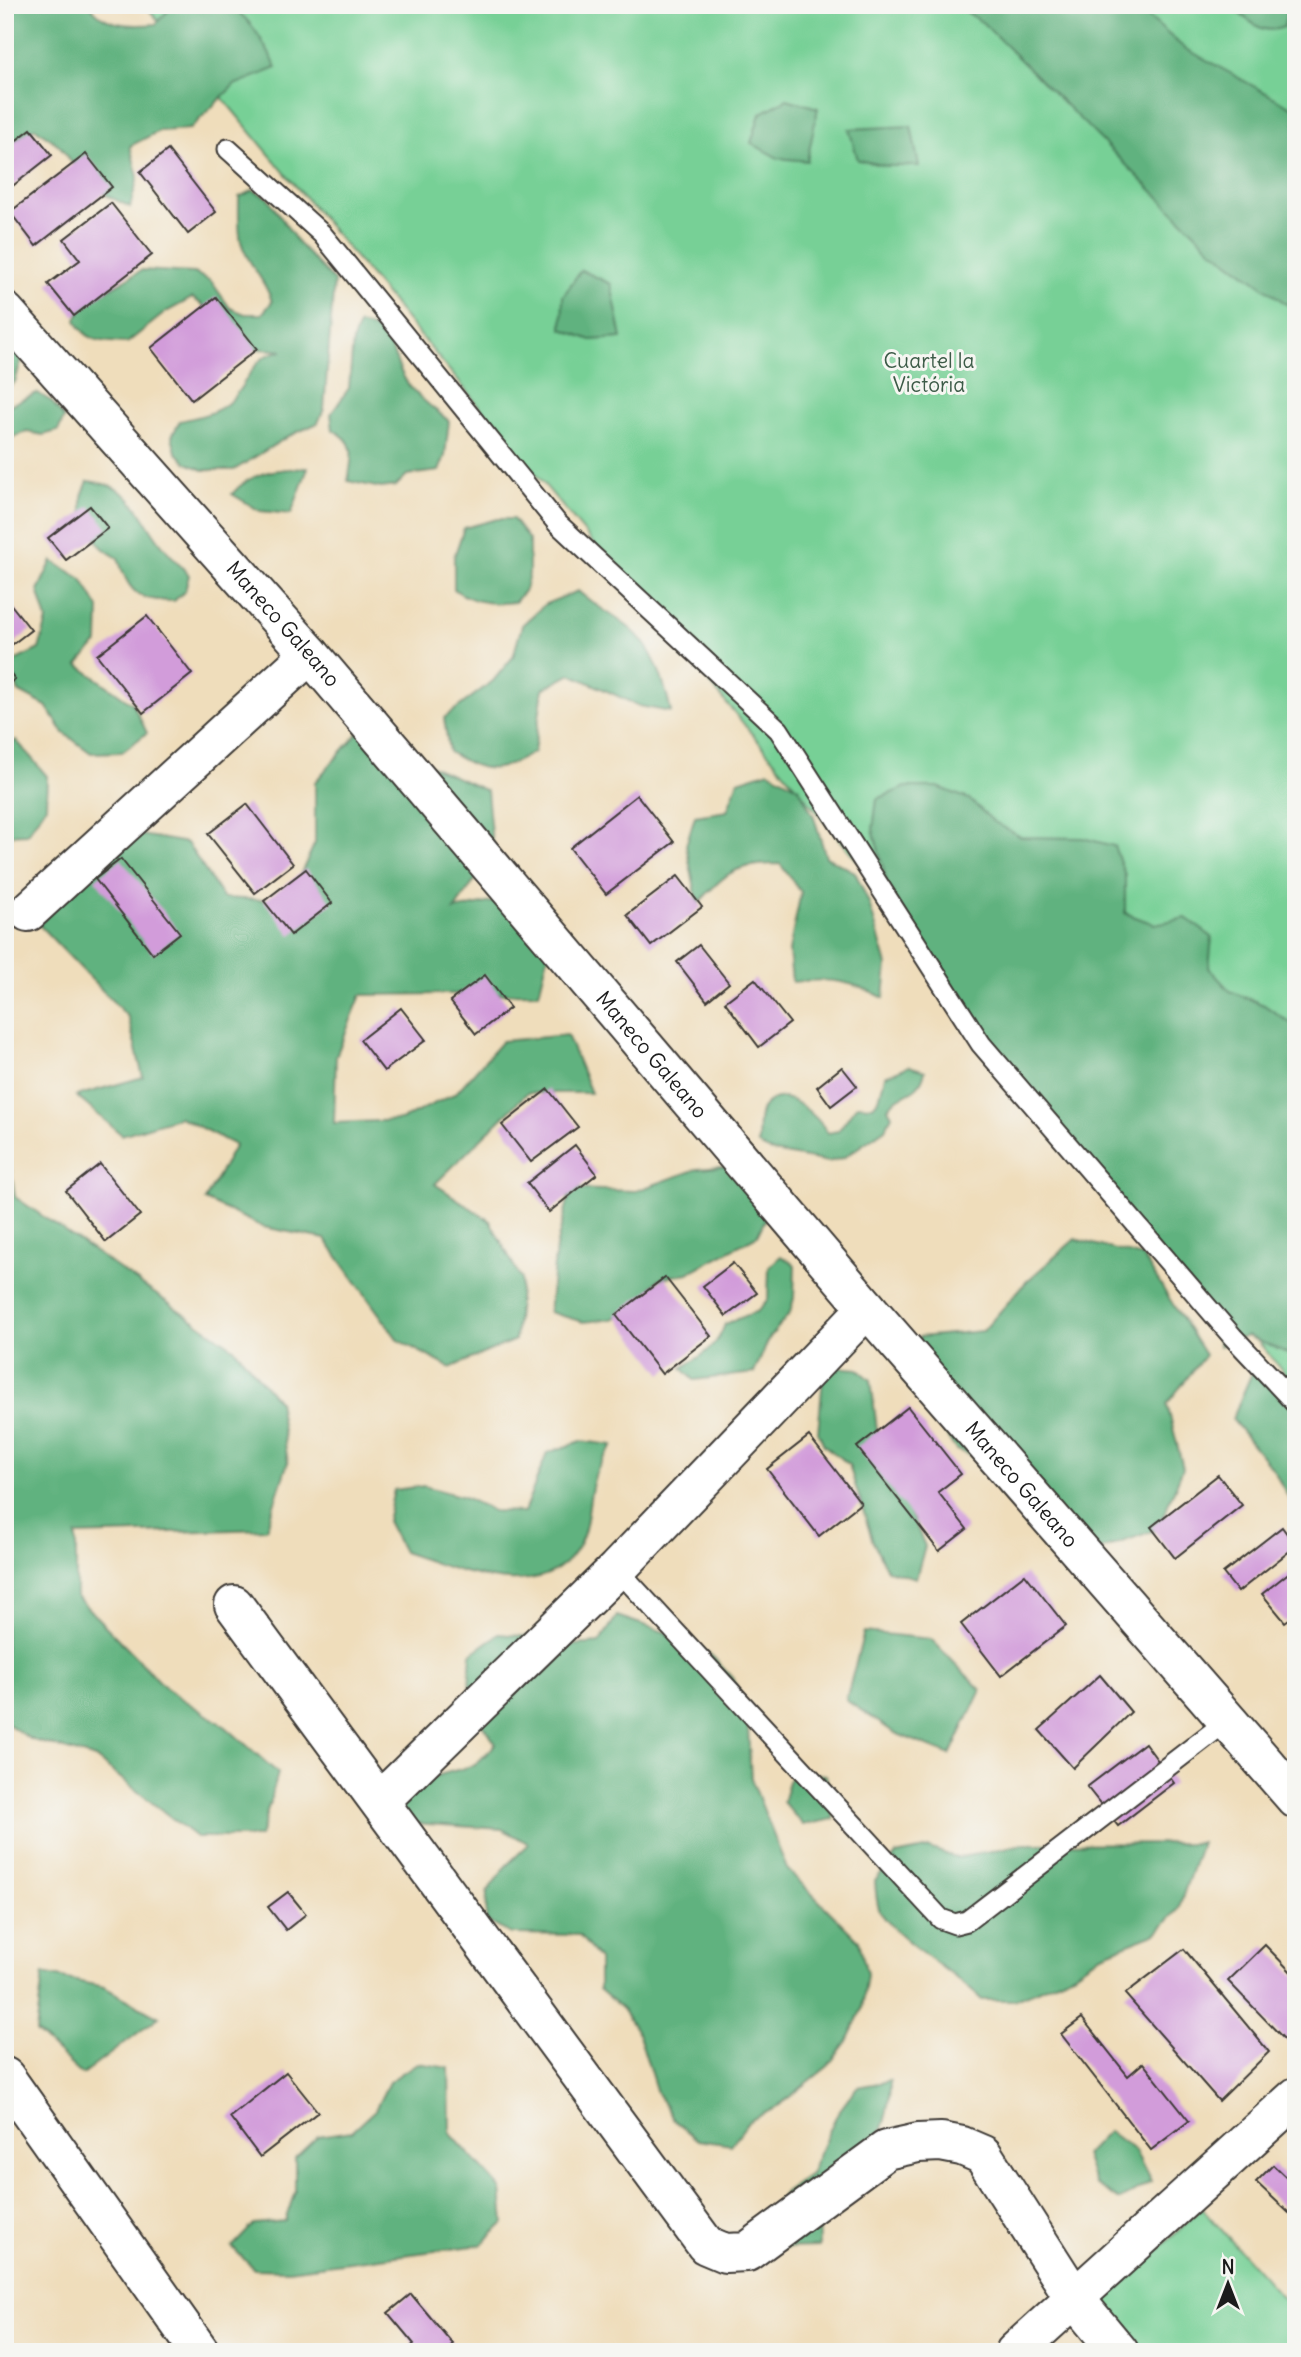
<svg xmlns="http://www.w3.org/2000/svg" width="1301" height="2357" viewBox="0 0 1301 2357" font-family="Delius,sans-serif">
<rect width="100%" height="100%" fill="#f6f6f2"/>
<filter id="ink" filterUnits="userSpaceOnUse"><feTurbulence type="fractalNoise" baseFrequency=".0143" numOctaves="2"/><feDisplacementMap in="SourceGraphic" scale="14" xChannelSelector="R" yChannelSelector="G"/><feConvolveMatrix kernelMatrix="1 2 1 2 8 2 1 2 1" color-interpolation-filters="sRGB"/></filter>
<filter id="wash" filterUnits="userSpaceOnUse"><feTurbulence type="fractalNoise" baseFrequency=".00686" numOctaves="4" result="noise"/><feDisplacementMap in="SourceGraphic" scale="28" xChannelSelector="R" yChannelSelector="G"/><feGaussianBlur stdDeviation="1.57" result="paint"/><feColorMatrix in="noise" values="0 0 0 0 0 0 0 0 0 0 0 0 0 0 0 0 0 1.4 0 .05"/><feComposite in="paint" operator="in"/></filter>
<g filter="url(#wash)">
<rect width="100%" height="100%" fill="#efddbb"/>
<g fill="#77d096" stroke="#4a7659" stroke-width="2">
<path d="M145 5H1296V1387Z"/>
<path d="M1202 2208 1296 2313V2352H1142L1102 2304Z"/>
</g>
<g fill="#61b27f" stroke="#3e674e" stroke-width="2">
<path d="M5 5H90C104 27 133 26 156 24L173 5C188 5 208 2 224 5 249 11 266 48 277 68L234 85 190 129 159 131 130 146 138 177 130 207 104 194 79 172 59 145 35 128 5 147Z"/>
<path d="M956 5H1135L1183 47 1293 108 1296 111V311L1210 248 983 23Z"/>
<path d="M1195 5H1283L1287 12 1284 27C1258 37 1249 17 1229 7 1221 2 1205 6 1195 5Z"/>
<path d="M787 99 818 108 807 161 778 158 751 143 760 114Z"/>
<path d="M911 126 919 166H887L858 160 849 129Z"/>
<path d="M253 190 268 198 298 243 334 281 324 409 318 423 289 436 234 470H203L187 463 176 452 172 436 180 421C197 417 215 414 228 403 249 385 251 353 283 351 272 349 260 350 250 348 224 341 215 309 192 298L166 312 127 343C103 342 86 343 76 320L82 305 142 270 194 273 211 281 230 308 245 314H262L272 302C266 280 247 264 241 242 238 228 239 212 239 197Z"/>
<path d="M581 270 611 284 622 338 591 340 562 329 563 296Z"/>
<path d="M5 313 24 352 15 382 5 391Z"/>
<path d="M359 324C397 332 389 357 408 384 418 398 436 410 449 421L445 456 439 471 407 475 396 486 381 488 348 481C352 457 358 442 333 430L331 414 349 388 353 340Z"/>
<path d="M37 393 51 401 64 418 58 431 43 435 27 432 5 440V407Z"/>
<path d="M308 468 291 514 260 511 232 494C252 470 279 469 308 468Z"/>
<path d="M88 481C133 485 138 513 160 542 169 554 179 564 189 575L185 591 174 601C136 601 129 592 118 558 102 549 94 543 93 525L82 513V496Z"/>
<path d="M497 519H513L529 540V574L525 590 515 602C493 605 472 603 454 589V557L464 528Z"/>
<path d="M52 561 82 579 99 608 98 642 78 665 133 704 147 733 122 752 91 753 64 733 46 706 18 691 12 662 39 649 47 620 38 590Z"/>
<path d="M578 591C595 606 610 613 627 626 654 646 664 681 671 712L639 706 571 674 543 689 534 752C497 774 485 774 449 752L444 718 493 681 513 657 522 625 545 604Z"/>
<path d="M358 733 487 791 493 855 454 910 496 901 554 932 539 993 361 995 336 1056 334 1123 401 1120 456 1093 502 1041 567 1035 591 1093H527L435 1184 490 1221 521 1279 515 1340 450 1368 398 1340 325 1239 263 1227 205 1200 235 1145 180 1117 122 1135 76 1096 143 1077 128 1017 39 925 119 831 187 843 223 898 288 901 315 843V782Z"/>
<path d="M16 740 47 776 46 806 27 834 5 835V749Z"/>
<path d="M769 771 799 788 814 817 826 857 855 872 869 903 887 965 884 998C850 980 830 978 792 982L789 951 801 892 780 864C736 864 727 871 698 904L686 845 695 816 727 811 738 781Z"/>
<path d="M906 787H938L969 799 993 821 1021 837 1083 838 1114 846 1125 875V913L1154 924 1186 918 1212 937 1209 968 1230 991 1264 1005 1296 1027V1357L1247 1336 1219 1346 1214 1315 1048 1130 889 890 873 829 877 799Z"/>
<path d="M909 1066 925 1071C919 1098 899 1090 888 1108L892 1115 885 1129 843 1158 828 1162 773 1152 758 1145C759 1135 757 1114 764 1106 784 1082 818 1117 828 1133L838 1131 857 1105 873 1106 879 1099 885 1076Z"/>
<path d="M5 1127 15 1197 235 1349 278 1401 288 1462 266 1529 76 1535V1596L168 1690 226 1727 278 1773 260 1837H196L95 1758 30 1739 5 1722Z"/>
<path d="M732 1166 772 1206 757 1236 688 1273 659 1279 639 1303 613 1319 583 1322 549 1312 556 1247 571 1189 636 1191 697 1169Z"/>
<path d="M1075 1239 1143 1257 1205 1355 1167 1404 1183 1468 1158 1529 1100 1550 1014 1471 956 1450 922 1398 919 1337 983 1331 1026 1282Z"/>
<path d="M781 1256 795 1265 794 1298 790 1313 770 1337 754 1373 694 1380 682 1368C703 1355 717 1348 725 1324L758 1311 768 1299 769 1267Z"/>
<path d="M1257 1361 1296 1385V1511L1272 1468 1232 1419Z"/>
<path d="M824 1366 858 1369 871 1380 877 1430 896 1456 899 1487 925 1546 916 1578 887 1570 873 1542 849 1465 824 1445 818 1432Z"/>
<path d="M581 1441 613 1445C607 1454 600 1463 596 1473 588 1493 590 1516 583 1536 553 1612 460 1571 403 1552L387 1521 394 1490 424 1486 464 1497 493 1511 524 1512 547 1453Z"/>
<path d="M617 1616 685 1639 713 1657 734 1680 747 1712 751 1778 787 1869 859 1941 867 1974 862 2009 847 2041 827 2067 777 2107 749 2121 731 2145 698 2140 675 2121 657 2093 639 2035 622 2009 599 1989V1959L579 1935 511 1934 486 1921 487 1892 506 1866 529 1844 502 1829 369 1820 381 1791 475 1765 496 1744C469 1707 467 1700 471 1654L499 1634 531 1637 563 1646 599 1643Z"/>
<path d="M864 1632 931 1639 981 1690 950 1755 895 1733 846 1700Z"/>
<path d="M792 1772 826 1775 834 1819 803 1825 783 1802Z"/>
<path d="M1201 1843 1178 1910 1157 1933 1100 1955 1073 1974 1014 2000H982C955 1973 900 1942 881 1913 876 1906 876 1891 875 1881L896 1855 929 1848 958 1858 1023 1844Z"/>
<path d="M43 1974 104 1987 159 2017 82 2075 36 2032Z"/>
<path d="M417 2063 449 2068 450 2133 501 2189 504 2223 481 2245 288 2270 254 2269 232 2247 254 2224 285 2221 295 2191V2158L318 2136 352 2131 375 2110 389 2082Z"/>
<path d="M890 2081C890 2145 857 2166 818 2212L819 2247 777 2248 767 2218 785 2192 810 2174 837 2114 857 2087Z"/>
<path d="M1108 2131 1135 2151 1151 2182 1120 2200 1095 2184 1085 2155Z"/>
</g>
<g id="blocks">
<g fill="#d29cda">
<path d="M31 129 52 155 5 192V149Z"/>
<path d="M168 150 216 212 188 234 140 172Z"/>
<path d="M86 154 112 187 36 246 10 212Z"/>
<path d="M111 203 152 255 74 316 48 284 80 260 64 239Z"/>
<path d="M216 297 257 349 192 400 151 348Z"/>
<path d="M90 506 108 528 66 560 48 538Z"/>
<path d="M5 597 31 630 5 650Z"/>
<path d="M147 616 192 674 143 713 97 655Z"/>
<path d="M5 666 15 679 5 687Z"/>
<path d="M637 795 674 842 606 894 570 848Z"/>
<path d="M247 804 293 864 255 893 208 834Z"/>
<path d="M121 859 180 933 153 954 95 879Z"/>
<path d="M306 869 332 903 291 935 264 901Z"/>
<path d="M678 876 702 907 651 946 627 915Z"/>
<path d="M699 945 729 983 707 1001 677 962Z"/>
<path d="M485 975 510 1008 476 1034 450 1001Z"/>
<path d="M755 979 790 1023 759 1047 725 1002Z"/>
<path d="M401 1008 426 1040 384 1071 360 1040Z"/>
<path d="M842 1067 857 1086 831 1106 817 1087Z"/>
<path d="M548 1089 578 1127 531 1162 502 1125Z"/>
<path d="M575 1145 597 1174 549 1212 527 1183Z"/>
<path d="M100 1164 140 1215 106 1242 66 1191Z"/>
<path d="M733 1263 757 1293 726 1316 703 1286Z"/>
<path d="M665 1277 711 1336 662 1374 616 1315Z"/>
<path d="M908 1407 961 1474 938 1492 967 1529 939 1551 857 1447Z"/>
<path d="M809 1436 861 1503 819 1536 767 1469Z"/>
<path d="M1218 1475 1242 1505 1175 1558 1151 1527Z"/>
<path d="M1282 1527 1296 1546 1238 1592 1223 1573Z"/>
<path d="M1296 1567V1614L1285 1622 1262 1594Z"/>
<path d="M1025 1574 1066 1626 1001 1676 961 1624Z"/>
<path d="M1100 1675 1131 1712 1073 1768 1039 1730Z"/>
<path d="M1145 1743 1174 1783 1118 1826 1087 1787Z"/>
<path d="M288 1892 306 1914 286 1930 268 1907Z"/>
<path d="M1265 1945 1296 1977V2029L1285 2040 1228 1981Z"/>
<path d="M1184 1949 1269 2052 1219 2101 1125 1994Z"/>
<path d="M1082 2018 1128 2076 1143 2063 1189 2121 1151 2150 1061 2034Z"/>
<path d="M286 2072 318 2112 260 2157 230 2117Z"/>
<path d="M1273 2165 1296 2187V2205L1289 2213 1256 2182Z"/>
<path d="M411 2294 453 2344 444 2352H405L414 2344 388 2313Z"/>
</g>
</g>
</g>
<g filter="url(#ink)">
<use href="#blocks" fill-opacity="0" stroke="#3c3934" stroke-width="2"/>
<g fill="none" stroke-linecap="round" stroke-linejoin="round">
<defs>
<g id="lane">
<path d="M228 149 322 234 557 523 779 730 981 1044 1233 1337 1296 1404"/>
<path d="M617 1569 941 1919 955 1924 967 1921 1227 1721"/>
</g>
<g id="street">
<path id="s1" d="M5 312 310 654 867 1308 1296 1799"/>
<path d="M28 912 310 654"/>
<path d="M234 1605 706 2245 725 2253 747 2252 886 2150 918 2143 941 2142 962 2146 983 2155 1075 2299 1119 2352"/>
<path d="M381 1800 617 1569 867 1308"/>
<path d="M5 2077 200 2352"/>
<path d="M1015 2352 1296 2097"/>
</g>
</defs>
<use href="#lane" stroke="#3c3934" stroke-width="23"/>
<use href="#street" stroke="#3c3934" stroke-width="42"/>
<use href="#lane" stroke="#fff" stroke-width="19"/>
<use href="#street" stroke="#fff" stroke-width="38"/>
</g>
</g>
<g text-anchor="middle" stroke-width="6" stroke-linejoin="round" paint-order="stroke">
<g font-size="21" fill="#3c5b47" stroke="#f6f6f2">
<text x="929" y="368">Cuartel la<tspan x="929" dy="24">Victória</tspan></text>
</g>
<g font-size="21" fill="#1c1c1c" stroke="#f6f6f2">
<text dy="7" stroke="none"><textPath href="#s1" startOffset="418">Maneco Galeano</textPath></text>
<text dy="7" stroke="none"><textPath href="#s1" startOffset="985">Maneco Galeano</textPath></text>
<text dy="7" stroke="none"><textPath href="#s1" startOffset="1552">Maneco Galeano</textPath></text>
</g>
</g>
<rect width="1301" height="2357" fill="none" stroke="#f6f6f2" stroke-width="28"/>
<g transform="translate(1228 2284)" stroke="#f6f6f2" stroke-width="5" paint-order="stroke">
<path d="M0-5L12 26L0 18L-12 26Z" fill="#1c1c1c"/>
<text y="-10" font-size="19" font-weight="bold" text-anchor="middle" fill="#1c1c1c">N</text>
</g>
</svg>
